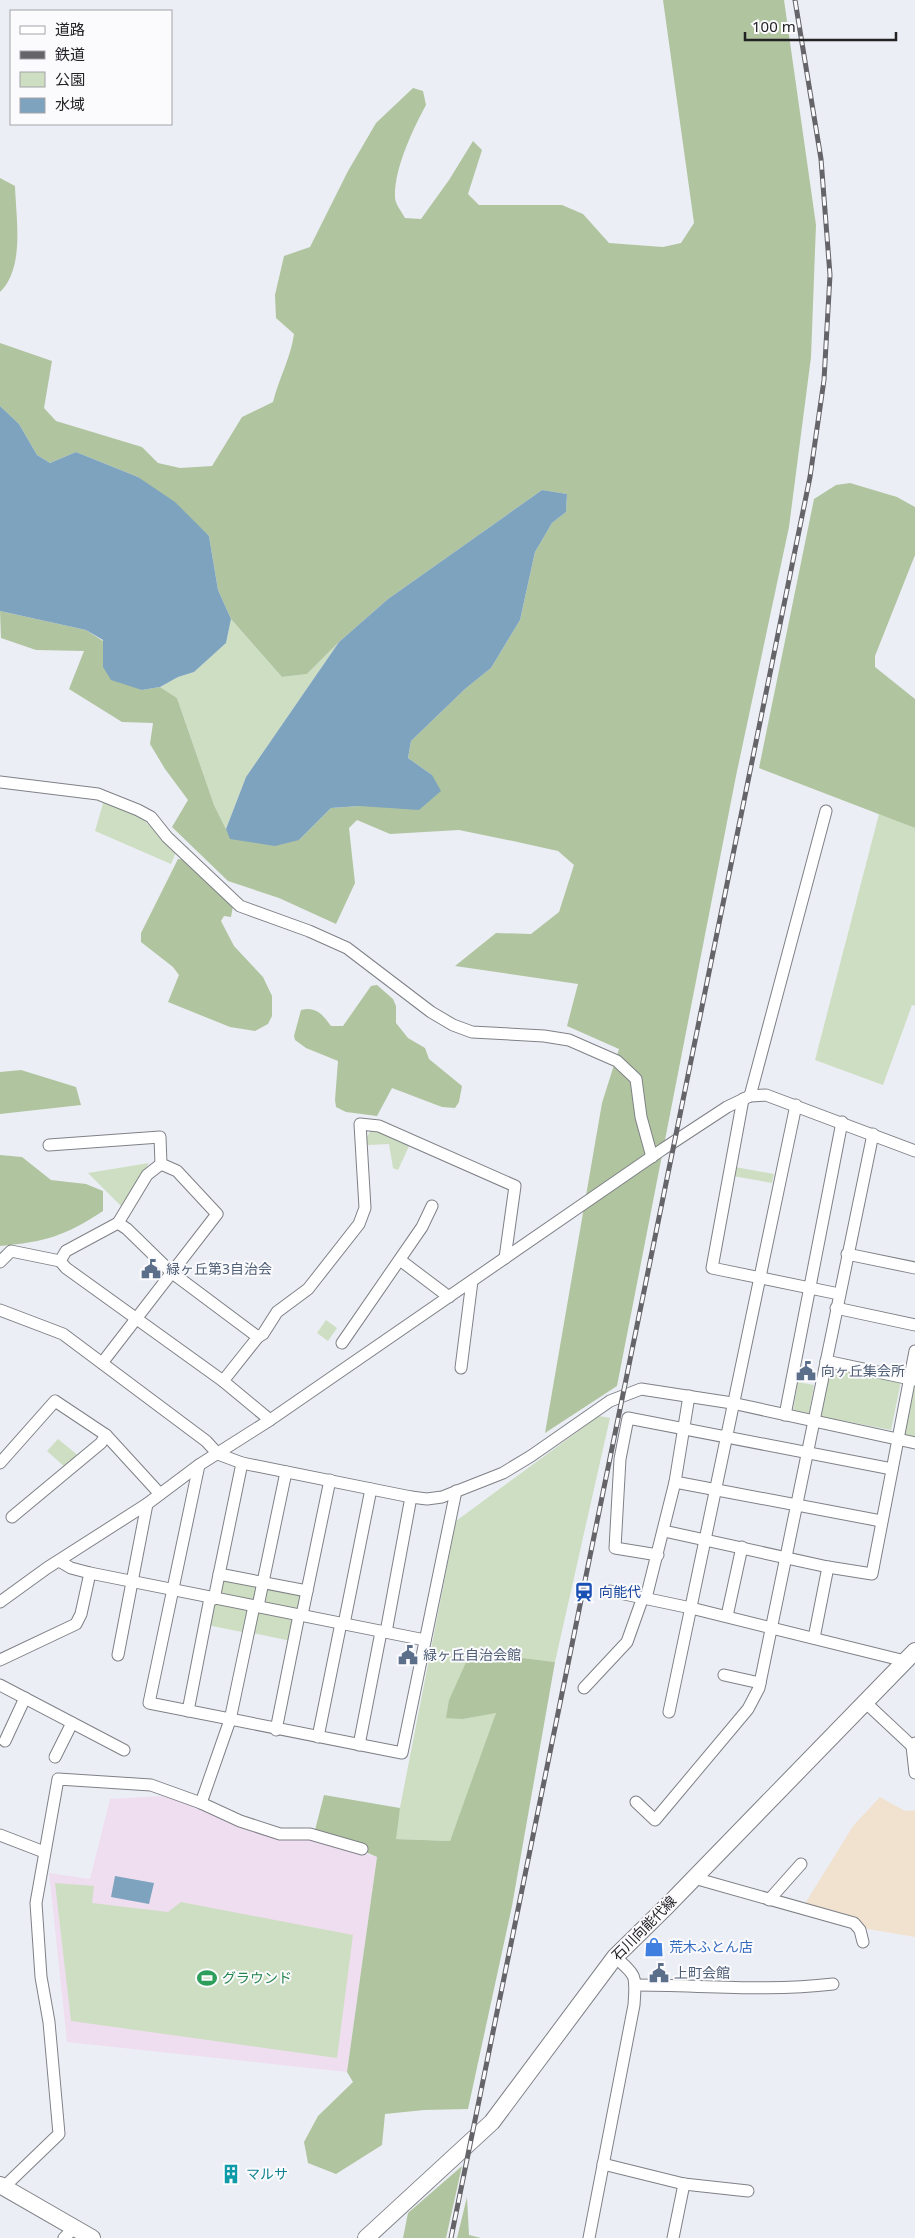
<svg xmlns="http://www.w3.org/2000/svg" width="915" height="2238" viewBox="0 0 915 2238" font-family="'Noto Sans','Noto Sans JP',sans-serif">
<rect width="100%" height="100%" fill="#eceef5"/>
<path fill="#f1e2cf" d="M880 1797 905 1811 915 1810V1937L868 1929 803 1907 853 1826Z"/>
<path fill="#efdef0" d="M161 1796 377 1857 347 2072 67 2042 49 1873 90 1879 110 1799Z"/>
<g fill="#cedec2">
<path d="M231 619 282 677 307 674 339 642 246 777 226 829 214 805 177 698 160 687 178 677 194 672 226 643Z"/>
<path d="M104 800C138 811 153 827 176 852L171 864 95 831Z"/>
<path d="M879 814 915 828V1006L912 1005 883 1085 815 1060Z"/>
<path d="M371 1130 382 1131 410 1144 398 1170 393 1168 389 1144 368 1145 365 1140Z"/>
<path d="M149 1163 123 1208 88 1173Z"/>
<path d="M735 1167 774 1174 772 1183 733 1176Z"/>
<path d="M326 1320 337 1328 328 1341 317 1333Z"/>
<path d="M828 1366 901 1381 891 1430 818 1416Z"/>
<path d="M798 1382 814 1385 809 1413 793 1410Z"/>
<path d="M912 1384H915V1439L901 1436Z"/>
<path d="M599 1416 610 1418 555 1662 489 1654 463 1719 496 1712 494 1723 450 1841 396 1839V1828L456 1521Z"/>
<path d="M58 1439 80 1457 66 1468 47 1451Z"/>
<path d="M220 1578 259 1585 256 1603 217 1596Z"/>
<path d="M266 1587 302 1594 298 1612 262 1605Z"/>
<path d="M212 1602 251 1610 247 1633 207 1625Z"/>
<path d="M257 1611 295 1619 291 1641 253 1633Z"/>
<path d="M55 1883 94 1886 92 1903 168 1912 181 1902 353 1935 337 2058 71 2021Z"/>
</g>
<g fill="#b0c59f">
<path d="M663 0H784L816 225 811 357 789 527 736 776 617 1386 545 1433 602 1103 619 1049 567 1026 578 984 455 966 496 933 531 934 559 912 574 865 558 851 513 841 459 830 390 834 357 820 349 828 355 883 336 924 279 898 228 881 172 827 188 800 165 769 150 744 153 723 122 722 69 689 84 651 36 650 1 638 0 611 86 630 103 641V667L142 690 160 687 177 698 214 805 231 839 299 840 331 808 359 806 432 775 408 758 411 741 465 689 491 668 520 620 535 552 552 523 566 512 567 494 542 490 388 599 339 642 307 674 282 677 231 619 218 590 209 536 138 477 76 452 50 463 37 455 19 424 0 406V343L52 361 44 408 56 421 142 447 158 463 180 468 212 466 242 417 273 402C279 378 291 357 294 334L276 318 275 295 284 256 310 247 348 171 376 123 413 88 423 91 426 105C413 129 394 169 395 197 395 204 402 212 405 218L421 219 449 180 473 141 482 150 468 194 479 205H562L583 214 609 243 663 247 681 243 694 223Z"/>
<path d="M0 178 15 186C16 218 25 268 0 292Z"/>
<path d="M850 483 897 497 915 507V555L875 656V667L915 699V828L759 768 814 499 836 485Z"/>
<path d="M178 859 186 860 233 906 231 917 224 916 221 921 234 946 263 977 272 996V1016L268 1024 255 1031 230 1027 168 1002 179 975 173 967 141 942V933Z"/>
<path d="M377 985 393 999 396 1006V1023L408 1038 425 1048 429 1059 462 1086 459 1102 455 1108 442 1107 392 1088 377 1116 346 1112 336 1107 335 1100 338 1061 306 1048 295 1040 294 1036 301 1010C316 1006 323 1015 331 1026H343L371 986Z"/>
<path d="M21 1070 76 1087 81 1105 0 1114V1072Z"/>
<path d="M0 1155 22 1157 51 1180 86 1184 103 1191V1211C65 1236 45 1242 0 1246Z"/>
<path d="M489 1654 555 1662 512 1906 468 2109 424 2110 385 2114 382 2145 336 2174 308 2163 304 2142 318 2116 353 2082 347 2072 377 1857 315 1830 324 1795 400 1808 396 1839 450 1841 496 1713 463 1719 446 1718 449 1700 468 1658Z"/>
<path d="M462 2166 446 2238H403L408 2213Z"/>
<path d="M467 2197 469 2235 481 2238H457Z"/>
</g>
<g fill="#7ea3bf">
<path d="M0 406 19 424 37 455 50 463 76 452 138 477 175 502 209 536 218 590 231 619 226 643 194 672 178 677 160 687 142 690 111 680 103 667V640L86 630 0 611Z"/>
<path d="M542 490 567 494 566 512 552 523 535 552 520 620 491 668 465 689 411 741 408 758 432 775 441 791 419 810 359 806 331 808 299 840 275 846 230 839 226 829 246 777 339 642 388 599Z"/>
<path d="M115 1876 154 1883 149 1904 111 1897Z"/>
</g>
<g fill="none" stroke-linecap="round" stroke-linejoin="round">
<defs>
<g id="minor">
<path d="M0 782 98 794 138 810 151 817 167 837 240 906 309 931 347 948 431 1012 453 1025 472 1032 544 1036 569 1040 617 1061 636 1079 641 1117 652 1157"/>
<path d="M750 1096 826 811"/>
<path d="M743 1099 712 1268 839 1294"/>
<path d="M49 1145 160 1137 161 1164"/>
<path d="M847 1254 915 1268"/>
<path d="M400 1260 449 1297"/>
<path d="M60 1261 66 1251 118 1223 127 1229 171 1272 258 1337"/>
<path d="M0 1262 11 1251 60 1261 66 1268 223 1381 270 1420"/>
<path d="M836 1308 915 1325"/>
<path d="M0 1310 63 1334 206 1441 218 1454 242 1463 411 1497 427 1499 442 1497 503 1473 531 1456 610 1401 641 1389 732 1403 915 1443"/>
<path d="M342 1343 422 1227 432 1206"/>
<path d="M826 1361 915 1380"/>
<path d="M102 1363 217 1214 177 1171 161 1164 147 1175 118 1223"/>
<path d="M461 1368 472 1281"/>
<path d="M223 1381 258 1337 263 1334 277 1312 308 1289 359 1224 365 1208 360 1124 379 1126 515 1186 505 1258"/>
<path d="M785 1415 842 1122"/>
<path d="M0 1463 55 1401 106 1435 160 1494"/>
<path d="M199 1465 149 1703 402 1753 456 1491"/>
<path d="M675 1482 881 1521"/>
<path d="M12 1517 101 1443 106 1435"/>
<path d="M664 1531 828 1567 872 1574 915 1351"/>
<path d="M658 1555 615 1548 620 1459 628 1418 892 1469"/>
<path d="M59 1561 71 1568 90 1573 425 1640"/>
<path d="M219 1574 307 1591"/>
<path d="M610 1591 691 1608 905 1661"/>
<path d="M646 1598 675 1482 689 1396"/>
<path d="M214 1599 242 1463"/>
<path d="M0 1602 47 1568 147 1504 199 1465 270 1420 663 1149 727 1107 750 1096 766 1095 915 1151"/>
<path d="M258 1606 286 1472"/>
<path d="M302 1615 330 1480"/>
<path d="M727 1616 742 1547"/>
<path d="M344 1624 371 1489"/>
<path d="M386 1632 411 1497"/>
<path d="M814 1638 828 1567"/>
<path d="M118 1655 147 1504"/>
<path d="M0 1660 76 1624 81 1614 90 1573"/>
<path d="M724 1675 760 1683"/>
<path d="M0 1685 124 1750"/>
<path d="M584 1688 627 1642 643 1597"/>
<path d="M865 1702 912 1746 915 1743"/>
<path d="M188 1711 210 1598"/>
<path d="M669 1712 796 1105"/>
<path d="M276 1730 299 1615"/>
<path d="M318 1737 341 1623"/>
<path d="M5 1741 25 1698"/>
<path d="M359 1745 381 1632"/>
<path d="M912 1746 915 1773"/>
<path d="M55 1757 72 1723"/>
<path d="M636 1802 655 1820 748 1709 759 1688 873 1134"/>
<path d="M201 1803 230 1720 254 1606"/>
<path d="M0 1835 44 1852"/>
<path d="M694 1878 854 1923 860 1930 863 1942"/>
<path d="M769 1900 801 1864"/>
<path d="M635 1985C701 1985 767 1992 833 1984"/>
<path d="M603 2164 684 2184 748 2191"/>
<path d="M4 2187 59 2134 49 2022 41 1977 36 1903 58 1779 151 1785 201 1803 240 1821 280 1834H310L362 1849"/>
<path d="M64 2238 75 2227"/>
<path d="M589 2238 634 2005C636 1975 637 1976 615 1957"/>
<path d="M673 2238 684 2184"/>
</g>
<g id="secondary">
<path d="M0 2185 92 2238"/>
<path d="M366 2238 492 2122 615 1957 668 1905 915 1651"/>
</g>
</defs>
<use href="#minor" stroke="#7f8187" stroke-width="13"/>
<use href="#secondary" stroke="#7f8187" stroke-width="18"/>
<use href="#minor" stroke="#fff" stroke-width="11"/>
<use href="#secondary" stroke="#fff" stroke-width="16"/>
<defs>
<path id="rail" d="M451 2238 810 477 824 380 830 275 821 159 795 0"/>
</defs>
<use href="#rail" stroke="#646469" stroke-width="5"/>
<use href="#rail" stroke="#fbfbfe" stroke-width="3" stroke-dasharray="9" stroke-linecap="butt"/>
</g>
<defs>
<symbol id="civic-bare" viewBox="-9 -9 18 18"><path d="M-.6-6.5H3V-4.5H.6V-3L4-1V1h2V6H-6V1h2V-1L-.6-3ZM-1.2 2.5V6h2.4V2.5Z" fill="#5c6f8a" stroke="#fbfbfe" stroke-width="2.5" paint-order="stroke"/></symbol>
<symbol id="station-bare" viewBox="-9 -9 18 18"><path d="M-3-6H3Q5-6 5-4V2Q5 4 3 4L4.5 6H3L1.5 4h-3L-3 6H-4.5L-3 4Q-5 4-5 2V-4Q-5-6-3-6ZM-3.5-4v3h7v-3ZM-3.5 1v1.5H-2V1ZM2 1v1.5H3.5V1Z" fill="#1a4fb4" stroke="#fbfbfe" stroke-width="2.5" paint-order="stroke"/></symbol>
<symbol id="shop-bare" viewBox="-9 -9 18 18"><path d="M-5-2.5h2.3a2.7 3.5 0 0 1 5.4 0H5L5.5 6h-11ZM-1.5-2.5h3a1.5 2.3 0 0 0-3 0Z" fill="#3f7fe0" stroke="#fbfbfe" stroke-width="2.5" paint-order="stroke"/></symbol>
<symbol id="stadium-bare" viewBox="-9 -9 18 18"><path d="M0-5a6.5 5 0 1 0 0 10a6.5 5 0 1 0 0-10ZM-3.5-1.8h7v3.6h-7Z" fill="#2e9e5b" stroke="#fbfbfe" stroke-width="2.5" paint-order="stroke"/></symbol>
<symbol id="building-bare" viewBox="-9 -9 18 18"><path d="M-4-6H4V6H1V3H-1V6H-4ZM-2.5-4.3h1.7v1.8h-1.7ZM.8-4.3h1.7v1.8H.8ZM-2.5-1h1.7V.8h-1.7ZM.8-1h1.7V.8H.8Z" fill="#0f9aa8" stroke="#fbfbfe" stroke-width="2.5" paint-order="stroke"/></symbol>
</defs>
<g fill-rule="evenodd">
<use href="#civic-bare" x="137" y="1255" width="28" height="28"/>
<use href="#civic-bare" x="792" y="1357" width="28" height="28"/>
<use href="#station-bare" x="570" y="1578" width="28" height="28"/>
<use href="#civic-bare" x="394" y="1641" width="28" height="28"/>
<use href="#shop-bare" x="640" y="1933" width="28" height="28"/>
<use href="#civic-bare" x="645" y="1959" width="28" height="28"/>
<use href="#stadium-bare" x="193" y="1964" width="28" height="28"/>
<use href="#building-bare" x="217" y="2160" width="28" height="28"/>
</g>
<g text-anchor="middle" stroke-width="4" stroke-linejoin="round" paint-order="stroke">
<g font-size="14" fill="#4e5e75" stroke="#fbfbfe" text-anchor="start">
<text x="166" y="1274">緑ヶ丘第3自治会</text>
<text x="821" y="1376">向ヶ丘集会所</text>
<text x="423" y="1660">緑ヶ丘自治会館</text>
<text x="674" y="1978">上町会館</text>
</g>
<g font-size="14" fill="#164399" stroke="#fbfbfe" text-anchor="start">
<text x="599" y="1597">向能代</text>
</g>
<g font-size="14" fill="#222225" stroke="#fbfbfe">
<text transform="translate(644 1928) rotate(-45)" y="5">石川向能代線</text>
</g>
<g font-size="14" fill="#366cbe" stroke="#fbfbfe" text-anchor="start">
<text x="669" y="1952">荒木ふとん店</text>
</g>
<g font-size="14" fill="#27864d" stroke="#fbfbfe" text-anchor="start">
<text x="222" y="1983">グラウンド</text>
</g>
<g font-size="14" fill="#0d838f" stroke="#fbfbfe" text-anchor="start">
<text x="246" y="2179">マルサ</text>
</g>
</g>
<rect x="10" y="10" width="162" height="115" fill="#fbfbfe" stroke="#a4a4a7"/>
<rect x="20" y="26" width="25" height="8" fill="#ffffff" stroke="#a4a4a7"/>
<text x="55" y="35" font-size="15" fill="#222225">道路</text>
<rect x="20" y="51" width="25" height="8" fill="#646469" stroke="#a4a4a7"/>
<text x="55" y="60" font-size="15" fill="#222225">鉄道</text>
<rect x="20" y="72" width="25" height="15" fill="#cedec2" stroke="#a4a4a7"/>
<text x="55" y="85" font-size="15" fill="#222225">公園</text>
<rect x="20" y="98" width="25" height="15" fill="#7ea3bf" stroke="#a4a4a7"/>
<text x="55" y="110" font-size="15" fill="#222225">水域</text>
<path d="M745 32v8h151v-8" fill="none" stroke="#222225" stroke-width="2.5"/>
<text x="752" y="32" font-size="15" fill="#222225" stroke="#fbfbfe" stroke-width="4" paint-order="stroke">100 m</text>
</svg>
